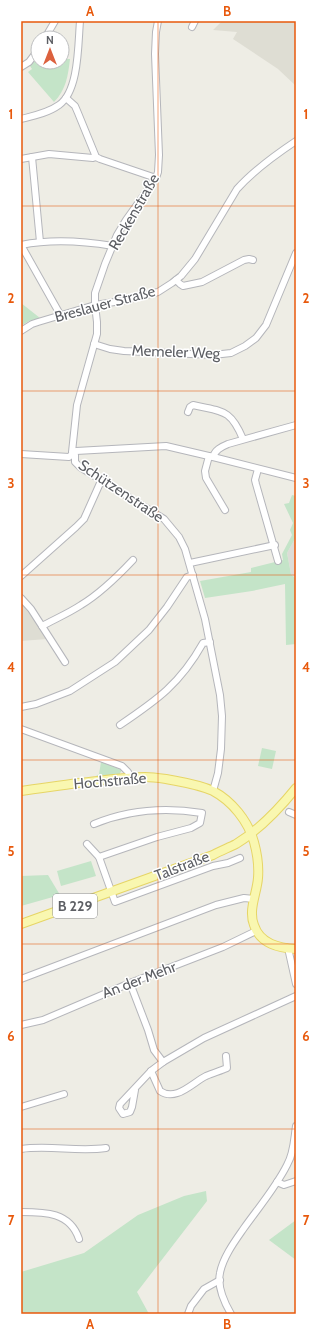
<svg xmlns="http://www.w3.org/2000/svg" width="317" height="1335" viewBox="0 0 317 1335" font-family="Cabin,sans-serif">
<rect width="100%" height="100%" fill="#eeede5"/>
<path fill="#dddcd7" d="M296 537V579L291 574 287 553Z"/>
<g fill="#deddd3">
<path d="M222 21H296V86L278 69 233 39 237 32 213 30Z"/>
<path d="M21 602 29 609 47 639 21 641Z"/>
</g>
<g fill="#c4e4c8">
<path d="M38 57V62H62V59H70C68 76 66 90 54 102L28 72 32 69 30 66Z"/>
<path d="M21 303 40 318 29 321 21 326Z"/>
<path d="M292 495 296 496V537L287 553 291 574 296 579V644L286 645 285 584 252 591 205 598 200 581 251 572V568L283 560 282 554 292 535 290 530 293 523 284 504 289 503Z"/>
<path d="M262 748 276 751 272 769 258 766Z"/>
<path d="M101 762 122 770 119 775 96 776 99 774Z"/>
<path d="M91 861 96 876 61 886 57 871Z"/>
<path d="M48 875 60 895 21 906V876Z"/>
<path d="M206 1191 207 1201 137 1292 149 1314H21V1272L84 1253 138 1215 184 1196Z"/>
<path d="M296 1220V1260L269 1240Z"/>
</g>
<g fill="none" stroke-linecap="round" stroke-linejoin="round">
<defs>
<g id="minor">
<path d="M158 21 156 32 155 54 159 155 158 172 156 178 126 220 117 235 105 264 95 293V305L97 322V334L77 405 72 452 75 455V462L80 467 164 519 179 537 185 549 205 619 220 695 222 716 221 749 218 773 213 791"/>
<path d="M192 27 195 21"/>
<path d="M45 38 55 21"/>
<path d="M21 67 29 62 38 50"/>
<path d="M66 98 75 106 78 113 96 157 100 159 156 178"/>
<path d="M21 119C33 116 48 113 59 105 79 91 78 45 80 21"/>
<path d="M32 157 40 242"/>
<path d="M21 159 49 154 93 158 96 157"/>
<path d="M21 245C51 239 83 241 113 246"/>
<path d="M21 245 61 316"/>
<path d="M176 280 180 284 183 286 202 282 244 260 249 259 253 260"/>
<path d="M21 331 32 324 38 322 95 305 121 301 158 292 172 283 181 276 195 259 237 189C254 170 275 155 296 141"/>
<path d="M94 344 110 349 124 351 213 355 231 353 245 346 256 338 266 325 296 253"/>
<path d="M188 412 190 407 193 405C222 412 230 408 243 439"/>
<path d="M21 454 69 457 76 451 166 446 213 457C215 450 221 447 228 444L296 425"/>
<path d="M209 456 205 471 206 478 225 510"/>
<path d="M213 457 296 478"/>
<path d="M258 469 255 480 256 484 278 561"/>
<path d="M190 563 275 545"/>
<path d="M21 576 76 527 84 519 101 481"/>
<path d="M21 598 31 609 65 662"/>
<path d="M42 626C55 619 69 613 81 605 101 593 117 577 133 560"/>
<path d="M21 707 36 704 70 691 115 662 149 630 167 607 187 577 193 575"/>
<path d="M120 725C157 700 180 684 203 643L210 642"/>
<path d="M21 729 122 766 128 772 130 777"/>
<path d="M289 812 296 815"/>
<path d="M94 824C128 810 165 807 202 813L200 823 191 828 157 837 99 857"/>
<path d="M87 844 99 857 115 902 213 866 228 863 240 858"/>
<path d="M288 948 296 984"/>
<path d="M21 979 216 905 244 898 254 899"/>
<path d="M130 983 148 1030 154 1050 163 1062"/>
<path d="M21 1025 43 1020 130 983 223 947 256 931"/>
<path d="M151 1071 160 1091C176 1102 192 1083 206 1076 213 1073 220 1071 227 1068L226 1056"/>
<path d="M135 1090 132 1107 130 1112 123 1114 119 1108 120 1104 151 1071 163 1062 204 1038 296 996"/>
<path d="M21 1107 64 1094"/>
<path d="M21 1149C49 1145 78 1152 106 1148"/>
<path d="M277 1182 284 1185 296 1181"/>
<path d="M21 1212C45 1212 70 1212 79 1239"/>
<path d="M188 1314 191 1306 204 1289 220 1280"/>
<path d="M231 1314C224 1302 217 1287 220 1273 223 1257 235 1241 244 1228 259 1207 276 1187 287 1165 294 1153 294 1139 296 1126"/>
</g>
<g id="major">
<path d="M21 791C40 788 59 786 78 783 100 781 123 777 145 777 152 777 159 778 166 779 181 782 198 784 213 791 232 801 248 821 254 842 257 853 259 866 258 878 257 893 248 910 254 925 260 944 279 948 296 949"/>
<path d="M21 924 213 855C220 851 228 848 236 844 259 830 279 809 296 788"/>
</g>
</defs>
<use href="#minor" stroke="#b5b6bb" stroke-width="8"/>
<use href="#major" stroke="#e6d566" stroke-width="10"/>
<use href="#minor" stroke="#fff" stroke-width="6"/>
<use href="#major" stroke="#f9f7b0" stroke-width="8"/>
</g>
<path fill="none" stroke="#e8590c" stroke-width="1" stroke-opacity="0.55" d="M158 21V1314M21 206H296M21 391H296M21 575H296M21 760H296M21 944H296M21 1129H296"/>
<g text-anchor="middle" stroke-width="3" stroke-linejoin="round" paint-order="stroke">
<rect fill="#fff" stroke="#8e8f92" stroke-width="1" x="53" y="894" width="44" height="24" rx="3"/>
<g font-size="14" font-weight="bold" fill="#5d5f64">
<text x="75" y="911">B 229</text>
</g>
<g font-size="15" fill="#5d5f64" stroke="#fff">
<text transform="translate(134 212) rotate(-60)" y="5">Reckenstraße</text>
<text transform="translate(105 304) rotate(-15)" y="5">Breslauer Straße</text>
<text transform="translate(176 352) rotate(2)" y="5">Memeler Weg</text>
<text transform="translate(121 491) rotate(34)" y="5">Schützenstraße</text>
<text transform="translate(110 781) rotate(-5)" y="5">Hochstraße</text>
<text transform="translate(182 866) rotate(-21)" y="5">Talstraße</text>
<text transform="translate(139 980) rotate(-21)" y="5">An der Mehr</text>
</g>
</g>
<rect width="317" height="1335" fill="none" stroke="#ffffff" stroke-width="44"/>
<g transform="translate(50 50)"><circle r="19" fill="#ffffff" stroke="#bebfc1"/>
<path d="M0-3L7 15L0 10L-7 15Z" fill="#dc613e"/>
<text y="-6" font-size="11" font-weight="bold" text-anchor="middle" fill="#5d5f64">N</text>
</g>
<rect x="22" y="22" width="273" height="1291" fill="none" stroke="#e8590c" stroke-width="1.5"/>
<g font-size="13" text-anchor="middle" font-weight="bold" fill="#e8590c">
<text x="90" y="16">A</text>
<text x="227" y="16">B</text>
<text x="11" y="119">1</text>
<text x="306" y="119">1</text>
<text x="11" y="303">2</text>
<text x="306" y="303">2</text>
<text x="11" y="488">3</text>
<text x="306" y="488">3</text>
<text x="11" y="672">4</text>
<text x="306" y="672">4</text>
<text x="11" y="856">5</text>
<text x="306" y="856">5</text>
<text x="11" y="1041">6</text>
<text x="306" y="1041">6</text>
<text x="11" y="1225">7</text>
<text x="306" y="1225">7</text>
<text x="90" y="1329">A</text>
<text x="227" y="1329">B</text>
</g>
</svg>
